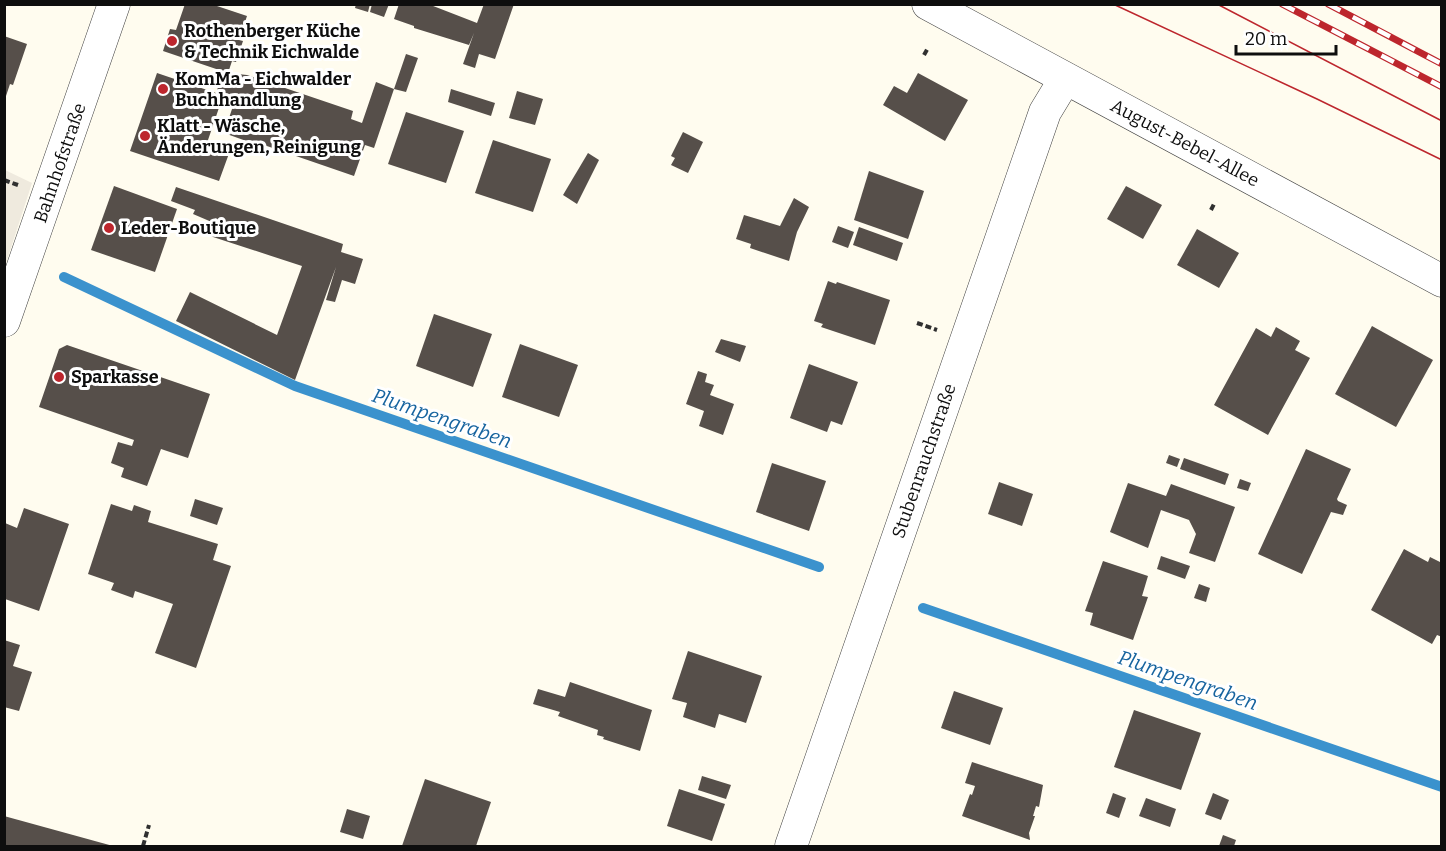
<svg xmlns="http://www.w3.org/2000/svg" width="1446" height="851" viewBox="0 0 1446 851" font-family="Bitter,serif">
<rect width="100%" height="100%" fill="#fffcef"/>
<path fill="#efeade" d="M5 170 32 183 5 266Z"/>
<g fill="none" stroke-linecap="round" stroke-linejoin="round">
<g stroke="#3b92cd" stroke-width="10">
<path d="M64 277 295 386 819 567"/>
<path d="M923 608 1442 787"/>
</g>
</g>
<g fill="#564f4a">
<path d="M185 4H211L247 16 239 40 243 41 236 62 232 61 228 73 247 75 353 111 351 119 362 123 376 82 394 89 406 54 418 58 406 92 394 89 374 148 365 145 354 176 264 145 263 147 224 133 235 100 223 96 208 140 231 148 219 181 130 151 157 73 216 93 223 73H228L163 51 170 29 176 30Z"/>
<path d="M356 4H370L368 12 355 8Z"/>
<path d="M372 4H389L384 17 370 12Z"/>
<path d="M399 4H428L477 23 484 4H514L495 59 479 54 475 68 463 64 474 33 469 45 414 28V26L394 19Z"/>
<path d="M4 36 27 44 13 85 10 84 5 99Z"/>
<path d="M918 73 968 100 945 141 883 105 894 86 907 93Z"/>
<path d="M451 89 495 103 491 116 448 102Z"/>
<path d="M517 91 543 99 535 125 509 118Z"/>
<path d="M406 112 464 131 446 183 388 164Z"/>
<path d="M683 132 703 142 688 173 671 165 675 158 671 156Z"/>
<path d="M493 140 551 159 533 212 475 193Z"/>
<path d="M588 153 599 160 577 204 563 195Z"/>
<path d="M869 171 924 191 908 239 854 220Z"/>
<path d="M114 186 177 209 155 272 91 250Z"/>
<path d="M1126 186 1162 205 1143 239 1107 219Z"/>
<path d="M176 187 343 244 341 252 363 259 355 284 342 280 335 302 326 300 336 267 295 380 176 321 190 292 277 335 302 266 210 236 214 223 193 214 195 210 171 201Z"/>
<path d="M794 198 809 207 797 232 789 261 750 248 751 244 736 239 744 215 780 226Z"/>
<path d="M838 226 854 232 848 248 832 242Z"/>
<path d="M859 227 903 243 897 261 853 245Z"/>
<path d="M1197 229 1239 253 1219 288 1177 265Z"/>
<path d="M828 281 836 284 837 282 890 300 875 345 821 327 823 324 814 321Z"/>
<path d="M434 314 492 334 473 387 416 366Z"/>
<path d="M1372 326 1433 360 1396 427 1335 394Z"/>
<path d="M1276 327 1300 341 1295 350 1310 358 1268 435 1214 405 1256 328 1271 337Z"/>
<path d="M721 339 746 346 740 362 715 352Z"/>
<path d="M520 344 578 365 559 417 502 397Z"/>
<path d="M67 345 210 394 188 458 161 449 147 486 121 477 124 468 111 463 118 442 132 446 134 440 39 407 59 349Z"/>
<path d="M809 364 858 382 842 425 831 421 827 432 790 418Z"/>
<path d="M698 371 707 374 705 382 714 385 710 395 734 404 723 435 699 426 704 411 686 404Z"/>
<path d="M1306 449 1351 469 1337 499 1338 501 1347 505 1343 515 1331 512 1302 574 1258 554Z"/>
<path d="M1169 455 1180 459 1177 467 1166 463Z"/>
<path d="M1184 458 1229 474 1225 485 1180 469Z"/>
<path d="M772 463 826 481 809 531 756 512Z"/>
<path d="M1240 479 1251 483 1248 491 1237 488Z"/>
<path d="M999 482 1033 494 1022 526 988 514Z"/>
<path d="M1128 483 1166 496 1171 484 1235 507 1215 562 1189 553 1196 534 1189 520 1161 510 1148 548 1110 532Z"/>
<path d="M195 499 223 508 217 525 190 516Z"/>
<path d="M111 504 132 511 134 505 151 511 148 522 218 544 213 560 231 566 196 668 155 653 173 604 135 591 133 598 111 590 114 583 88 574Z"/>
<path d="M24 508 69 524 39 611 5 599V523L17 528Z"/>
<path d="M1404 549 1428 562 1430 557 1442 563V637L1437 635 1432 644 1371 610Z"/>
<path d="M1161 556 1190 566 1185 579 1157 569Z"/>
<path d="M1103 561 1148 576 1142 596 1148 597 1133 640 1090 625 1093 613 1085 611Z"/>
<path d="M1199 584 1210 588 1206 602 1194 598Z"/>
<path d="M4 640 20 645 13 666 32 672 19 711 4 707Z"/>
<path d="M688 651 762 676 746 723 719 714 715 728 683 717 687 703 672 699Z"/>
<path d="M570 682 652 710 640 751 603 739 604 737 597 735 598 730 558 716 560 712 533 704 538 689 565 697Z"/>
<path d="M954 691 1003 708 990 745 941 728Z"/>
<path d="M1134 710 1201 733 1181 790 1114 767Z"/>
<path d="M972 762 1043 785 1039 807 1036 806 1033 816H1035L1029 833 1030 840 962 816 970 794 972 795 975 786 965 783Z"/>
<path d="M702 776 731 785 726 799 698 790Z"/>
<path d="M425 779 491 802 476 846H402Z"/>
<path d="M679 789 725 804 712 841 667 826Z"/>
<path d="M1113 793 1126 798 1119 818 1106 813Z"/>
<path d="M1213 793 1229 800 1221 820 1205 814Z"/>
<path d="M1146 798 1176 809 1170 827 1139 816Z"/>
<path d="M347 809 370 816 363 839 340 832Z"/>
<path d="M4 816 113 846H4Z"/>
<path d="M1223 835 1236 840 1234 846H1219Z"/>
</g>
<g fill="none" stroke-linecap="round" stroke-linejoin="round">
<defs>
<g id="street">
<path d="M928 4 1442 281"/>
<path d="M4 321 114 4"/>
<path d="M791 846 1045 112 1065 79"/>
</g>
</defs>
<use href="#street" stroke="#414141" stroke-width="33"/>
<g stroke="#303030" stroke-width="4" stroke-dasharray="6 3" stroke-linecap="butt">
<path d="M924 55 928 48"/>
<path d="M4 180 18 185"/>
<path d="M1211 210 1214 204"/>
<path d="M917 323 937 330"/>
<path d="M143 846 149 825"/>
</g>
<use href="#street" stroke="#fff" stroke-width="32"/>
<g stroke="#bd262d" stroke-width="1.5">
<path d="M1113 4 1317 99 1442 160"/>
<path d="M1217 4 1442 121"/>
</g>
<defs>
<g id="rail">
<path d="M1282 4 1442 87"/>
<path d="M1328 4 1442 64"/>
</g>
</defs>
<use href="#rail" stroke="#bd262d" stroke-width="7"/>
<use href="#rail" stroke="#fff" stroke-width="4.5" stroke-dasharray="14" stroke-linecap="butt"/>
</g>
<g fill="#bd262d" stroke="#fff" stroke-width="2">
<circle cx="172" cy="41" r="6"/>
<circle cx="163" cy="89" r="6"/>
<circle cx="145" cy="136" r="6"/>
<circle cx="109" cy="228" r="6"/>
<circle cx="59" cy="377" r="6"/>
</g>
<g text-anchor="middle" stroke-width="6" stroke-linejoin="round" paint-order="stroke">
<g font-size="18" font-weight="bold" fill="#0e0e0e" stroke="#fff" text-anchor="start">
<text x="184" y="37">Rothenberger Küche<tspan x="184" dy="21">&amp; Technik Eichwalde</tspan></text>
<text x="175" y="85">KomMa - Eichwalder<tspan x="175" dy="21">Buchhandlung</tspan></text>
<text x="157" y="132">Klatt - Wäsche,<tspan x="157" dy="21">Änderungen, Reinigung</tspan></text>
<text x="121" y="234">Leder-Boutique</text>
<text x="71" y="383">Sparkasse</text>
</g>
<g font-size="18" fill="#0e0e0e" stroke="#fff">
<text transform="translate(1185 143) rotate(28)" y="6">August-Bebel-Allee</text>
<text transform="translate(60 163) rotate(-71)" y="6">Bahnhofstraße</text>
<text transform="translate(924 461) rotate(-71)" y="6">Stubenrauchstraße</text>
</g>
<g font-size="20" font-style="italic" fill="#17649f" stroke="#fff">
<text transform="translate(442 418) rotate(19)" y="7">Plumpengraben</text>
<text transform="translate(1188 680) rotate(19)" y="7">Plumpengraben</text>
</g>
</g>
<rect width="1446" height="851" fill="none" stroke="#0e0e0e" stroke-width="12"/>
<path d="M1236 45v9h100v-9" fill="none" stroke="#0e0e0e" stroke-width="3"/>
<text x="1245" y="45" font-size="18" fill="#0e0e0e" stroke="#ffffff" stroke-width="4.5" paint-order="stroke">20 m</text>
</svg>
